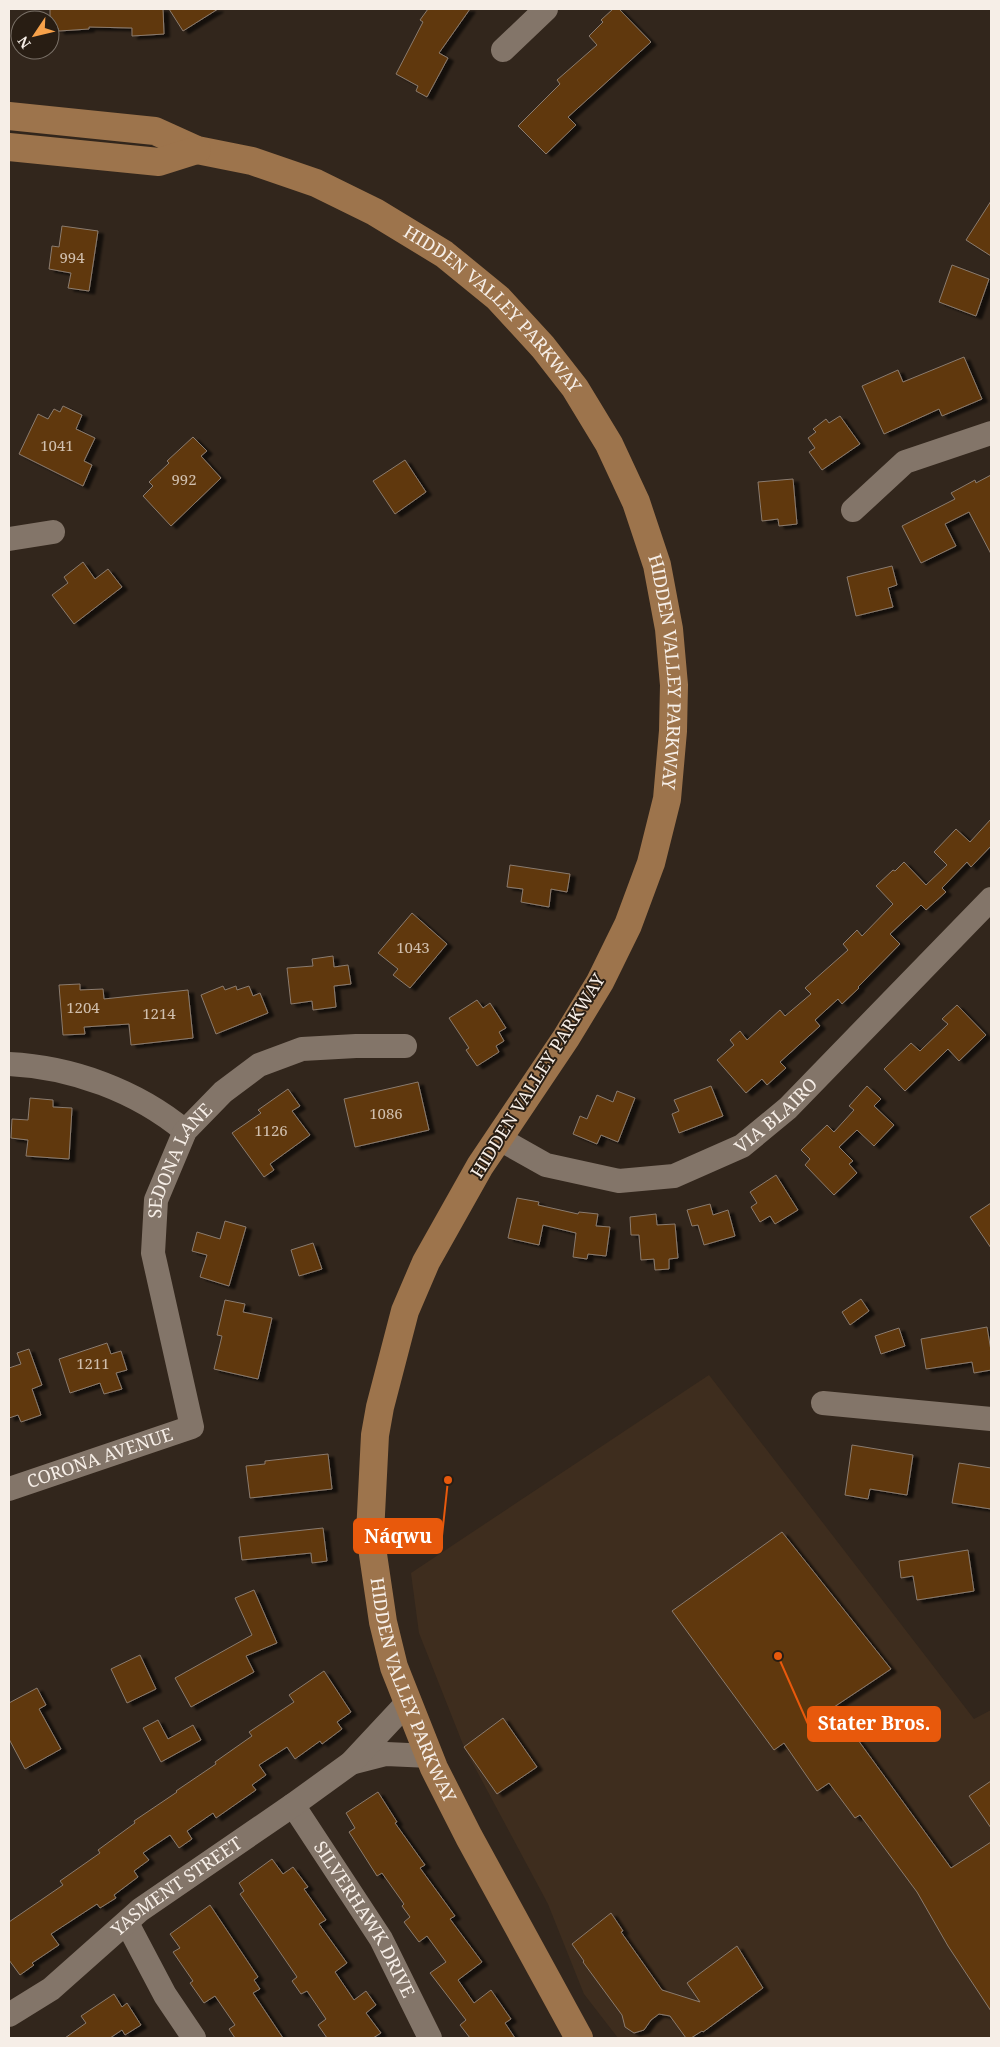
<svg xmlns="http://www.w3.org/2000/svg" width="1000" height="2047" viewBox="0 0 1000 2047" font-family="'Noto Serif',serif">
<defs>
<filter id="shadow"><feDropShadow dx="5.5" dy="3" stdDeviation="1" flood-color="#0009"/></filter>
</defs>
<rect width="100%" height="100%" fill="#32261c"/>
<path fill="#3e2d1e" d="M709 1375 974 1719 991 1710V2038H618L584 1994 548 1904 464 1747 419 1633 411 1573Z"/>
<g fill="#613707" stroke="#8a7b6f" filter="url(#shadow)">
<path d="M50 9H163L164 34 132 36V28L89 27V29L59 31 58 28H50Z"/>
<path d="M169 9H218L183 31Z"/>
<path d="M428 9H470L439 53 448 58 427 97 416 91 418 86 396 74 423 22 420 20Z"/>
<path d="M613 9H619L651 42 568 117 576 125 546 154 518 126 560 84 557 80 597 45 589 36 603 22 601 20Z"/>
<path d="M991 201V256L966 240Z"/>
<path d="M62 226 98 231 89 291 68 288 71 273 49 269 52 246 59 247Z"/>
<path d="M952 265 989 279 976 316 939 302Z"/>
<path d="M964 357 982 399 942 416 939 409 884 434 862 386 898 370 903 382Z"/>
<path d="M63 406 82 415 76 429 95 438 84 461 92 465 83 486 19 454 38 414 48 419 54 409 60 412Z"/>
<path d="M840 416 860 444 822 470 809 452 815 448 808 438 816 432 813 429 826 419 829 423Z"/>
<path d="M193 437 207 451 201 456 221 478 171 526 143 496 153 486 149 482 169 463 167 461Z"/>
<path d="M405 460 426 492 395 514 373 481Z"/>
<path d="M991 475V554L969 512 945 524 956 546 921 563 902 526 955 499 951 493 975 480 976 483Z"/>
<path d="M793 479 797 524 779 526 778 519 762 521 758 482Z"/>
<path d="M83 562 95 579 108 569 122 587 74 624 52 595 68 583 64 577Z"/>
<path d="M892 566 897 585 888 588 893 607 856 616 847 577Z"/>
<path d="M991 819V846L971 867 967 862 942 888 946 892 926 910 921 905 890 934 900 944 858 987 859 988 842 1004 838 999 815 1020 820 1026 780 1062 786 1068 767 1085 762 1079 746 1093 717 1060 734 1045 730 1040 740 1031 747 1040 780 1010 785 1016 811 994 805 988 848 950 843 944 857 930 862 936 893 904 876 886 893 870 895 871 904 862 926 885 947 865 934 852 956 829 970 842Z"/>
<path d="M510 865 570 874 567 892 551 889 549 907 521 902 523 889 507 887Z"/>
<path d="M412 913 447 944 410 988 393 975 398 969 378 953Z"/>
<path d="M333 956 334 967 348 965 351 984 334 986 336 1007 313 1010 312 1001 291 1004 287 968 313 966 312 959Z"/>
<path d="M80 984V990L103 989 104 999 188 990 193 1038 131 1045 129 1024 84 1027 85 1034 63 1035 59 985Z"/>
<path d="M223 986 225 990 236 986 237 990 249 986 253 996 260 993 268 1013 216 1034 201 995Z"/>
<path d="M477 1000 483 1008 490 1003 506 1028 499 1032 504 1041 496 1046 499 1052 477 1066 466 1050 469 1048 449 1018Z"/>
<path d="M957 1005 986 1035 959 1061 948 1049 905 1091 884 1069 911 1043 920 1051 948 1024 942 1019Z"/>
<path d="M418 1082 429 1130 355 1147 344 1099Z"/>
<path d="M711 1086 723 1116 679 1133 672 1114 679 1111 674 1100Z"/>
<path d="M867 1086 881 1099 874 1106 894 1125 874 1146 857 1130 839 1147 853 1161 849 1164 857 1173 834 1195 805 1165 810 1159 801 1150 827 1125 834 1132 854 1110 849 1106Z"/>
<path d="M288 1089 300 1106 292 1111 310 1135 270 1164 274 1170 264 1177 232 1133 261 1113 258 1110Z"/>
<path d="M617 1091 635 1098 618 1142 601 1135 597 1144 573 1134 580 1116 587 1119 597 1095 613 1102Z"/>
<path d="M30 1098 53 1100V1107L72 1108 69 1159 26 1156 28 1140 11 1138 12 1119 28 1120Z"/>
<path d="M776 1175 798 1210 775 1224 770 1216 760 1222 751 1207 757 1203 750 1192Z"/>
<path d="M517 1198 539 1202 538 1205 578 1214 579 1212 598 1214 596 1226 610 1227 606 1256 588 1254 587 1259 573 1257 576 1233 543 1225 539 1245 508 1238Z"/>
<path d="M991 1203V1248L970 1217Z"/>
<path d="M710 1204 713 1215 728 1210 735 1236 704 1245 698 1225 692 1226 687 1210Z"/>
<path d="M656 1214 657 1225 675 1224 678 1258 669 1259V1269L655 1270 654 1259 641 1260 639 1235H631L630 1217Z"/>
<path d="M225 1221 246 1227 229 1286 200 1277 207 1255 192 1251 197 1232 220 1239Z"/>
<path d="M313 1243 322 1269 299 1276 291 1250Z"/>
<path d="M861 1299 869 1311 850 1325 842 1312Z"/>
<path d="M225 1300 245 1304 243 1312 272 1318 258 1379 214 1369 222 1336 217 1335Z"/>
<path d="M987 1327 991 1351V1370L974 1373 972 1362 926 1369 921 1339Z"/>
<path d="M899 1328 905 1346 881 1354 875 1336Z"/>
<path d="M107 1343 111 1354 121 1351 127 1370 116 1373 122 1389 104 1394 100 1383 70 1393 59 1359Z"/>
<path d="M29 1349 42 1385 32 1389 41 1415 21 1422 18 1415 9 1418V1368L21 1364 17 1353Z"/>
<path d="M852 1445 913 1455 907 1495 870 1489 868 1499 845 1495Z"/>
<path d="M328 1454 332 1489 250 1498 246 1466 265 1464V1461Z"/>
<path d="M959 1463 991 1468V1509L952 1503Z"/>
<path d="M323 1528 327 1561 312 1563 311 1553 242 1560 239 1537Z"/>
<path d="M782 1532 891 1669 834 1707 951 1868 991 1842V2011L948 1946 917 1892 860 1815 855 1818 829 1783 817 1791 784 1743 774 1750 672 1611Z"/>
<path d="M968 1550 974 1591 917 1600 913 1576 901 1578 899 1561Z"/>
<path d="M254 1590 277 1643 246 1656 254 1672 191 1707 175 1678 252 1635 235 1598Z"/>
<path d="M140 1655 156 1689 127 1703 111 1669Z"/>
<path d="M324 1671 351 1712 337 1722 342 1729 322 1744 320 1741 295 1759 287 1747 259 1765 266 1775 252 1785 256 1790 216 1818 213 1813 187 1831 192 1839 179 1848 170 1835 143 1853 149 1860 134 1871 138 1877 114 1895 116 1898 100 1908 97 1904 51 1934 59 1945 32 1963 34 1965 20 1975 9 1960V1922L63 1885 60 1881 100 1853 98 1850 135 1823 134 1821 177 1792 176 1791 216 1764 215 1762 252 1736 249 1732 294 1702 289 1695Z"/>
<path d="M37 1688 46 1705 39 1709 61 1749 25 1769 9 1739V1703Z"/>
<path d="M503 1718 537 1767 497 1794 464 1747Z"/>
<path d="M158 1720 168 1739 193 1725 201 1740 161 1762 143 1728Z"/>
<path d="M991 1781V1828L969 1796Z"/>
<path d="M378 1792 397 1822 395 1823 425 1865 420 1868 455 1916 450 1919 482 1962 458 1980 474 2003 491 1990 511 2019 505 2023 515 2038H470L460 2025 466 2020 430 1973 446 1962 427 1936 419 1942 404 1922 410 1917 402 1906 404 1904 382 1873 377 1876 349 1832 355 1828 346 1813Z"/>
<path d="M272 1859 283 1874 293 1867 308 1887 304 1889 326 1920 319 1924 347 1963 335 1972 354 2000 366 1991 376 2005 366 2013 381 2033 373 2038H327L318 2025 326 2019 307 1991 301 1994 292 1981 297 1977 240 1894 244 1891 239 1883Z"/>
<path d="M210 1905 258 1977 254 1980 260 1989 253 1993 283 2038H235L229 2029 235 2025 215 1996 204 2003 190 1983 193 1981 173 1952 180 1948 170 1934Z"/>
<path d="M611 1913 623 1931 621 1932 662 1990 700 2002 687 1983 737 1946 763 1988 703 2032 702 2031 691 2038H686L670 2016 659 2014 651 2020 644 2030 634 2033 625 2027 622 2015 583 1962 584 1961 572 1944Z"/>
<path d="M114 1994 122 2007 127 2003 141 2025 125 2035 122 2030 110 2038H65L86 2023 81 2016Z"/>
</g>
<g fill="none" stroke-linecap="round" stroke-linejoin="round">
<g stroke="#837569" stroke-width="24">
<path d="M503 50 546 9"/>
<path d="M853 510 905 462 991 433"/>
<path d="M9 539 53 532"/>
<path d="M9 1064C72 1067 137 1091 185 1131"/>
<path id="s1" d="M498 1138 546 1165 619 1181 674 1176 742 1146 788 1108 991 899"/>
<path d="M823 1403 991 1419"/>
<path id="s2" d="M9 1489 192 1427 153 1253 156 1200 185 1131 223 1092 259 1065 302 1049 356 1046H405"/>
<path d="M351 1763 386 1754 430 1756"/>
<path id="s3" d="M293 1805 381 1939 430 2038"/>
<path d="M127 1923 165 1995 194 2038"/>
<path id="s4" d="M9 2015 51 1989 140 1910 293 1805 351 1763 407 1703"/>
</g>
<g stroke="#9d744c" stroke-width="28">
<path id="s5" d="M9 116 155 131 197 150 252 161 316 183 375 212 444 254 498 298 543 347 575 388 609 444 636 502 657 565 669 629 674 685 673 731 667 799 651 863 628 925 600 982 566 1038 480 1166 426 1262 405 1311 380 1407 375 1435 370 1534 383 1622 394 1667 434 1768 469 1837 579 2038"/>
<path d="M9 147 159 162 197 150"/>
</g>
</g>
<g text-anchor="middle" stroke-width="4" stroke-linejoin="round" paint-order="stroke">
<g font-size="15" fill="#d1c0af">
<text x="72" y="263">994</text>
<text x="57" y="451">1041</text>
<text x="184" y="485">992</text>
<text x="413" y="953">1043</text>
<text x="83" y="1013">1204</text>
<text x="159" y="1019">1214</text>
<text x="386" y="1119">1086</text>
<text x="271" y="1136">1126</text>
<text x="93" y="1369">1211</text>
</g>
<g font-size="18" fill="#f6eee7" stroke="#281d13">
<text dy="6" stroke="none"><textPath href="#s5" startOffset="536">HIDDEN VALLEY PARKWAY</textPath></text>
<text dy="6" stroke="none"><textPath href="#s5" startOffset="955">HIDDEN VALLEY PARKWAY</textPath></text>
<text transform="translate(538 1076) rotate(-58)" y="6">HIDDEN VALLEY PARKWAY</text>
<text dy="6" stroke="none"><textPath href="#s1" startOffset="305">VIA BLAIRO</textPath></text>
<text dy="6" stroke="none"><textPath href="#s2" startOffset="470">SEDONA LANE</textPath></text>
<text dy="6" stroke="none"><textPath href="#s2" startOffset="96">CORONA AVENUE</textPath></text>
<text dy="6" stroke="none"><textPath href="#s5" startOffset="2051">HIDDEN VALLEY PARKWAY</textPath></text>
<text dy="6" stroke="none"><textPath href="#s4" startOffset="212">YASMENT STREET</textPath></text>
<text dy="6" stroke="none"><textPath href="#s3" startOffset="135">SILVERHAWK DRIVE</textPath></text>
</g>
</g>
<path fill="none" stroke="#e8590c" stroke-width="2" d="M448 1480L442 1536M778 1656L808 1724"/>
<g fill="#e8590c" stroke="#281d13" stroke-width="2">
<circle cx="448" cy="1480" r="5"/>
<circle cx="778" cy="1656" r="5"/>
</g>
<g fill="#e8590c" stroke="#e8590c" stroke-width="2">
<rect x="354" y="1519" width="88" height="34" rx="5"/>
<rect x="808" y="1707" width="132" height="34" rx="5"/>
</g>
<g font-size="19" text-anchor="middle" font-weight="bold" fill="#fff">
<text x="398" y="1543">Náqwu</text>
<text x="874" y="1730">Stater Bros.</text>
</g>
<rect width="1000" height="2047" fill="none" stroke="#f6eee7" stroke-width="20"/>
<g transform="translate(35 35) rotate(235)"><circle r="24" fill="#281d13" stroke="#7a7168"/>
<path d="M0-4L9 19L0 12L-9 19Z" fill="#f7a14a"/>
<text y="-8" font-size="14" font-weight="bold" text-anchor="middle" fill="#f6eee7">N</text>
</g>
</svg>
